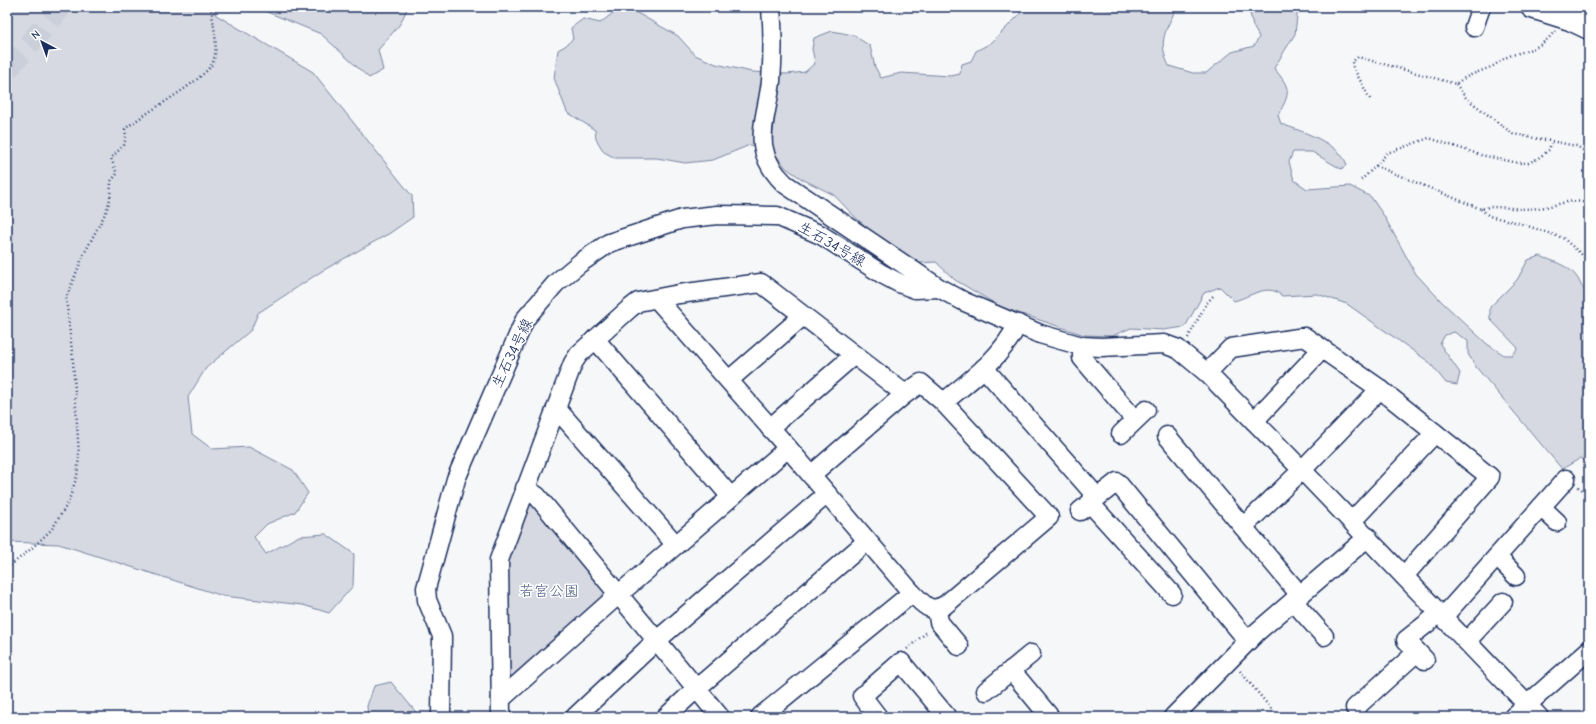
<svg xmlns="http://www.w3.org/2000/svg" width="1596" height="724" viewBox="0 0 1596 724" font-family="'Comic Neue','Klee One',sans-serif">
<rect width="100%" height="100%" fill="#f6f7f9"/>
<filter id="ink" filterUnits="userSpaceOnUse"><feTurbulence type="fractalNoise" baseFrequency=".025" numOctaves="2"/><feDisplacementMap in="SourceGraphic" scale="8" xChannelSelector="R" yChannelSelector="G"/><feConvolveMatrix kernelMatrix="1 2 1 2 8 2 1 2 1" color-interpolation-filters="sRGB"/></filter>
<g filter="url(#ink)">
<g fill="#d6d9e2" stroke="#7884a0">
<path d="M7 7H213L216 15 313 72 412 196 413 217 390 233 322 271 258 313 251 330 206 368 188 397 192 434 212 449 249 447 293 470 308 493 295 512 267 524 254 537 266 554 299 536 326 534 354 554 353 586 329 613 303 605 223 596 59 544 7 542Z"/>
<path d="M255 7H408L400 24 378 50 383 70 369 78 321 34Z"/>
<path d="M1020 7H1099L1110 10 1114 7H1177C1166 30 1157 41 1169 66L1193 73H1206L1232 52 1254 46 1259 37 1253 26 1250 13 1255 7H1298L1295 34 1274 68C1291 89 1291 92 1278 115L1281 124C1301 131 1340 143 1347 165L1341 169 1312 152H1293L1289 162 1294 180 1307 189 1350 186 1371 197 1384 216 1416 274 1442 302 1487 344 1504 355H1512L1518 348 1490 319V307L1517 280 1528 260 1540 256C1552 261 1568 265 1576 276 1582 284 1579 286 1589 293V464L1581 458 1562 469 1476 367 1468 354V341L1454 332 1445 335 1440 344 1460 373 1457 385 1446 383 1429 362 1347 304 1317 294 1282 296C1268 282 1250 297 1234 301L1220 287 1204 293 1185 327 1163 330 1131 328 1112 336 1084 335 1001 307 955 280 936 262 920 263 890 247 855 217 834 195 802 179 786 168 772 150 750 145 713 160 685 163 657 158H615L604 152 596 139 595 130 567 112 554 78 558 50 565 46 573 39 571 28 583 19 600 23 613 13 630 9 678 36 695 55 716 64 752 72 787 74 805 72 815 63 812 49 814 38 832 31 853 35 870 46 875 67 881 78 901 73 951 76 960 74 962 64 971 61 976 51 991 43 1020 14Z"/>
<path d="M526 503H536L612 595 511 686 503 682 502 580Z"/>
<path d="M391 682 420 717H368L367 706 374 686Z"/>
</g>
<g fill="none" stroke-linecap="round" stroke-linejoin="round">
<path stroke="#cacfda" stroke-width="22" stroke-dasharray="22 11" stroke-linecap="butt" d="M7 70 61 7"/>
<defs>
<g id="minor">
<path d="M771 7C773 31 773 57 771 81 766 124 749 149 785 184L939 288 965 302 1040 334 1082 346 1101 347 1164 344 1178 349 1207 373 1302 470 1539 717"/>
<path d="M1570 19 1585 7"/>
<path d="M1474 27 1481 7"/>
<path d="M657 299 788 448 912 593"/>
<path d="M595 339 731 497"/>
<path d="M1082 346V358L1135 420"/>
<path d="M984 368 1097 497"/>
<path d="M1207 373 1231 348 1305 337 1380 389 1490 477 1404 576"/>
<path d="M729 380 803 316"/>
<path d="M942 401 950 397C977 375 1002 356 1018 324"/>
<path d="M556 408 676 545"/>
<path d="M1254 421 1322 349"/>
<path d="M770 428 854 355"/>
<path d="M1121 434 1146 410"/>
<path d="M1167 436 1300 595"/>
<path d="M811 475 905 394"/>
<path d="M525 488 537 496 720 717"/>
<path d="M1090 503 1172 594"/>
<path d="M1541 507 1557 522"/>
<path d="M1080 511 1117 482 1248 641"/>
<path d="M1352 521 1435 433"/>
<path d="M1243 527 1302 470 1380 389"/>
<path d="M1497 557 1516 576"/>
<path d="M1293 601 1324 636"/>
<path d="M937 610 939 622 959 646"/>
<path d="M1443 617 1566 479"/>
<path d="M1467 641 1503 602"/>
<path d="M1425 660 1406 640 1440 613"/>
<path d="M1011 670 1050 717"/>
<path d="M986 691 1031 654"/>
<path d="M501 699 618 595 788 448"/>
<path d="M1355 708 1417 652"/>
<path d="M441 717 442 636 427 600 426 588 430 574 456 479 525 319 556 283 580 263 609 243 682 219 717 215 777 216 821 235 882 274 899 283 915 289 939 288"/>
<path d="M501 717 499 560 573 363 579 354 629 309 638 302 679 294 761 283 905 394 921 383 942 401 1049 517 945 605C929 614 924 604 912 593L760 717"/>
<path d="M575 717 656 641 827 494"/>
<path d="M666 717 696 689 867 541"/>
<path d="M878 717 862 696 901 662 947 717"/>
<path d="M1173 717 1257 632 1368 537"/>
<path d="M1513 717 1589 650"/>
</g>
<path id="major" d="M1532 7 1570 19 1589 28"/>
</defs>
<use href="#minor" stroke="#1b2f5e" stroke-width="21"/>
<use href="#major" stroke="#1b2f5e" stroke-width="25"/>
<g stroke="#1b2f5e" stroke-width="2.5" stroke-dasharray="1 3" stroke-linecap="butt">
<path d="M1456 84 1466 98 1513 134 1577 146 1589 155"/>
<path d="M1370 99 1353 67 1352 62 1358 57 1456 84C1466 75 1480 72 1493 66 1498 63 1503 59 1509 56 1530 49 1539 50 1555 31"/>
<path d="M1376 166 1387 153 1429 138 1481 155 1518 163H1528L1537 159 1549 150 1551 143"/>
<path d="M1361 180 1376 166 1481 209 1489 207C1505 207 1523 210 1539 208 1558 206 1570 197 1589 204"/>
<path d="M1481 209 1489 216 1519 223 1563 238 1588 260"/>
<path d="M1188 338 1206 304 1213 296"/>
<path d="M1578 487 1589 494"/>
<path d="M7 568 31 549 52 529 68 503 77 476 79 456 73 360 66 298 83 256 106 212 110 199 111 181 117 174 111 158 124 145 126 136 125 129C142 114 206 80 213 62 219 46 213 24 211 7"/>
<path d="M907 649 927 632"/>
<path d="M1240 671 1278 717"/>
</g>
<use href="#minor" stroke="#fff" stroke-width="18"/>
<use href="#major" stroke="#fff" stroke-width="22"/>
</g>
</g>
<g text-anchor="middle" stroke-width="3" stroke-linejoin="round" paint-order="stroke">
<g font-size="15" fill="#1b2f5e" stroke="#fff">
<text transform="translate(832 244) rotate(30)" y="5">生石34号線</text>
<text transform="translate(512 353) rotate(-64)" y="5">生石34号線</text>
</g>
<g font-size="15" fill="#4a5a7f" stroke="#fff">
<text x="549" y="596">若宮公園</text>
</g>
</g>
<rect width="1596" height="724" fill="none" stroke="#fff" stroke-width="24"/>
<rect x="12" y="12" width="1572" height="700" fill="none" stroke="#1b2f5e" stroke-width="1.5" filter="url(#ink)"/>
<g transform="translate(42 42) rotate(319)" stroke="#ffffff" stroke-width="3" paint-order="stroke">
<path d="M0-3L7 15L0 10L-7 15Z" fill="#1b2f5e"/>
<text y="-6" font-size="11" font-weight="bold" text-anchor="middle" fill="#1b2f5e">N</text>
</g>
</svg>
